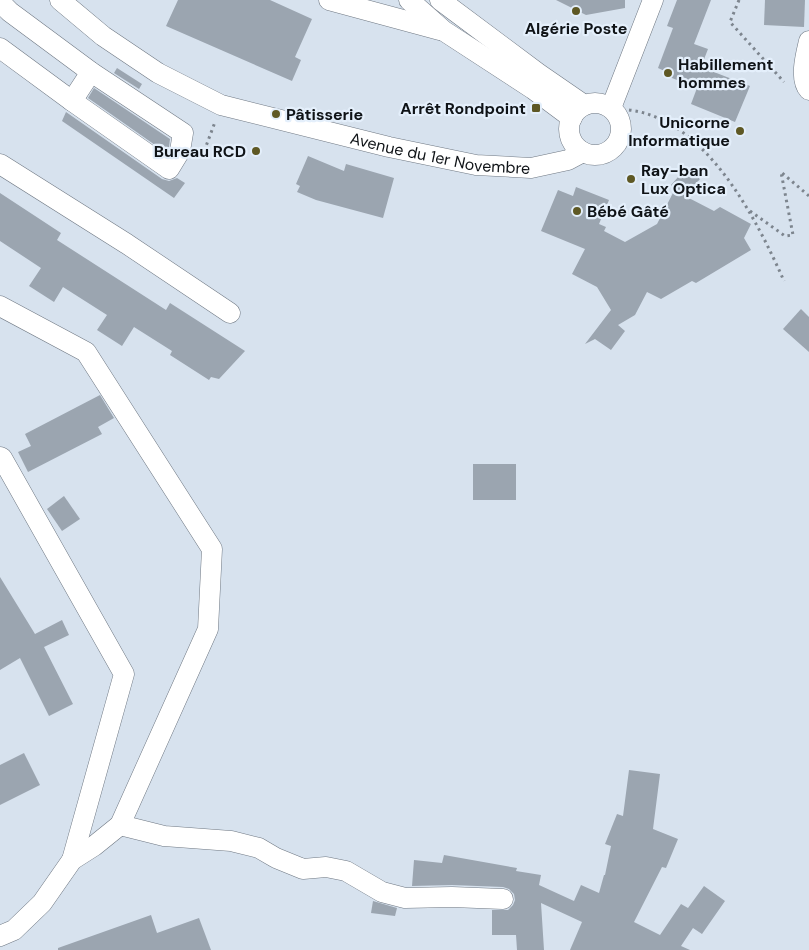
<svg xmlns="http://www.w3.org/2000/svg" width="809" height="950" viewBox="0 0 809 950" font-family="'DM Sans',sans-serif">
<rect width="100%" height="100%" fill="#d7e2ee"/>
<g fill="#9ba5b0">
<path d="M178 0H270L312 19 295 57 301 60 292 81 166 26Z"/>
<path d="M556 0H625V8L586 15Z"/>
<path d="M677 0H711L694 44 708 49 701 67 750 86 735 122 691 104 697 88 667 76 669 73 658 68 673 28 667 26Z"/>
<path d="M765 0H805L804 27 764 25Z"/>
<path d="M117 68 142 84 139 89 114 73Z"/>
<path d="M94 88 170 139 169 147 165 152 88 98Z"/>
<path d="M66 112 162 179 169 181 177 178 185 183 174 198 62 121Z"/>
<path d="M308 156 344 171 346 164 394 178 383 218 316 200 297 192 300 186 296 184Z"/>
<path d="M687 167 700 179 685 196 714 211 720 207 751 224 744 238 751 250 696 283 692 281 661 299 647 292 635 315 618 325 625 331 611 350 595 339 585 344 611 310 597 287 572 274 585 249 541 231 558 190 573 196 576 187 609 200 599 224 606 227 604 231 625 242 657 224 674 191 683 195 671 185Z"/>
<path d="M0 193 61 233 57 240 166 310 170 303 245 351 219 379 211 377 209 380 170 355 172 351 134 327 122 346 97 330 107 315 63 287 54 302 29 286 41 268 0 241Z"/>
<path d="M801 309 809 317V352L783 329Z"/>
<path d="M100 395 114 418 98 427 102 434 28 472 18 452 31 446 25 434Z"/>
<rect x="473" y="464" width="43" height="36"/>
<path d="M64 496 80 519 62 531 47 509Z"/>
<path d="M0 577 35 634 62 620 69 635 44 647 73 704 49 716 20 658 0 670Z"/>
<path d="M24 753 40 785 0 805V765Z"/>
<path d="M629 770 660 774 653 829 678 839 666 868 662 867 634 922 660 935 681 904 688 908 704 886 725 901 702 934 693 928 681 946 690 950H570L582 922 541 903 544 950H517L516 935H492V910H508L513 905 515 900 514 894 509 889 503 887 452 885 412 886 414 860 442 863 444 855 517 868 516 871 541 875 539 885 574 901 581 885 599 893 604 875H605L611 846 605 844 617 814 623 816Z"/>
<path d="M373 901 397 908 395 916 371 913Z"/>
<path d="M151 915 157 933 199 918 211 950H58V948Z"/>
</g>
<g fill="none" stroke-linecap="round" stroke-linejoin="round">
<defs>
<g id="minor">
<path id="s1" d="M60 0 103 36 158 73 221 105 389 147 476 165 531 168 568 160 583 152"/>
<path d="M329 0 440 30"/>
<path d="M409 0 444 31 533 89 572 118"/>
<path d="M440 0 539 74 584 105"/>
<path d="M0 2 10 12 91 72 183 133 180 151 169 169 72 101 0 48"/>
<path d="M809 41C806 54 799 79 809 90"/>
<path d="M72 101 91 72"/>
<circle cx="595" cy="129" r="26"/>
<path d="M611 108 653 0"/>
<path d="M0 164 127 244 230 313"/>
<path d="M0 306 86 352 212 549 208 629 120 825 94 846 72 860 42 903 14 930 0 936"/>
<path d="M0 457 2 458 124 674 72 860"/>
<path d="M120 825 164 836 231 841 259 848 276 858 303 869 326 867 346 871 382 892 405 898 452 897 503 899"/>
</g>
</defs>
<use href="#minor" stroke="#6f7883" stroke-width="21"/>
<g stroke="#7d858e" stroke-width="3" stroke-dasharray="2.5 4" stroke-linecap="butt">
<path d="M739 0 730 22 784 82"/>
<path d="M629 110C706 119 756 218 784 281"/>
<path d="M202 157 215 122"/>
<path d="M750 211 785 236 793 235 781 172 809 196"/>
</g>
<use href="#minor" stroke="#fff" stroke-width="20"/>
</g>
<g fill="#5e5824" stroke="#e4effb" stroke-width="2">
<circle cx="576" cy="11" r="5"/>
<circle cx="668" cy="73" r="5"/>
<rect x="531" y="103" width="10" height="10" rx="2.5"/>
<circle cx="276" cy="114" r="5"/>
<circle cx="740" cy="131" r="5"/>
<circle cx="256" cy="151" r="5"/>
<circle cx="631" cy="179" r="5"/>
<circle cx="577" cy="211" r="5"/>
</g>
<g text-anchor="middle" stroke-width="4.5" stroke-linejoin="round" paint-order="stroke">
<g font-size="16" font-weight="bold" fill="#0f1317" stroke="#e4effb" text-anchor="start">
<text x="576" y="34" text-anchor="middle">Algérie Poste</text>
<text x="678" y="70">Habillement<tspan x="678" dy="18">hommes</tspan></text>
<text x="526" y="114" text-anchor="end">Arrêt Rondpoint</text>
<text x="286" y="120">Pâtisserie</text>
<text x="730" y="128" text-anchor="end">Unicorne<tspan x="730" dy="18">Informatique</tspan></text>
<text x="246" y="157" text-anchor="end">Bureau RCD</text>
<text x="641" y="176">Ray-ban<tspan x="641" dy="18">Lux Optica</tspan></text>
<text x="587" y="217">Bébé Gâté</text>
</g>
<g font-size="16" fill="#0f1317" stroke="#e4effb">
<text dy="6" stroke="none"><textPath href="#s1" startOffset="418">Avenue du 1er Novembre</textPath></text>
</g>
</g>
</svg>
